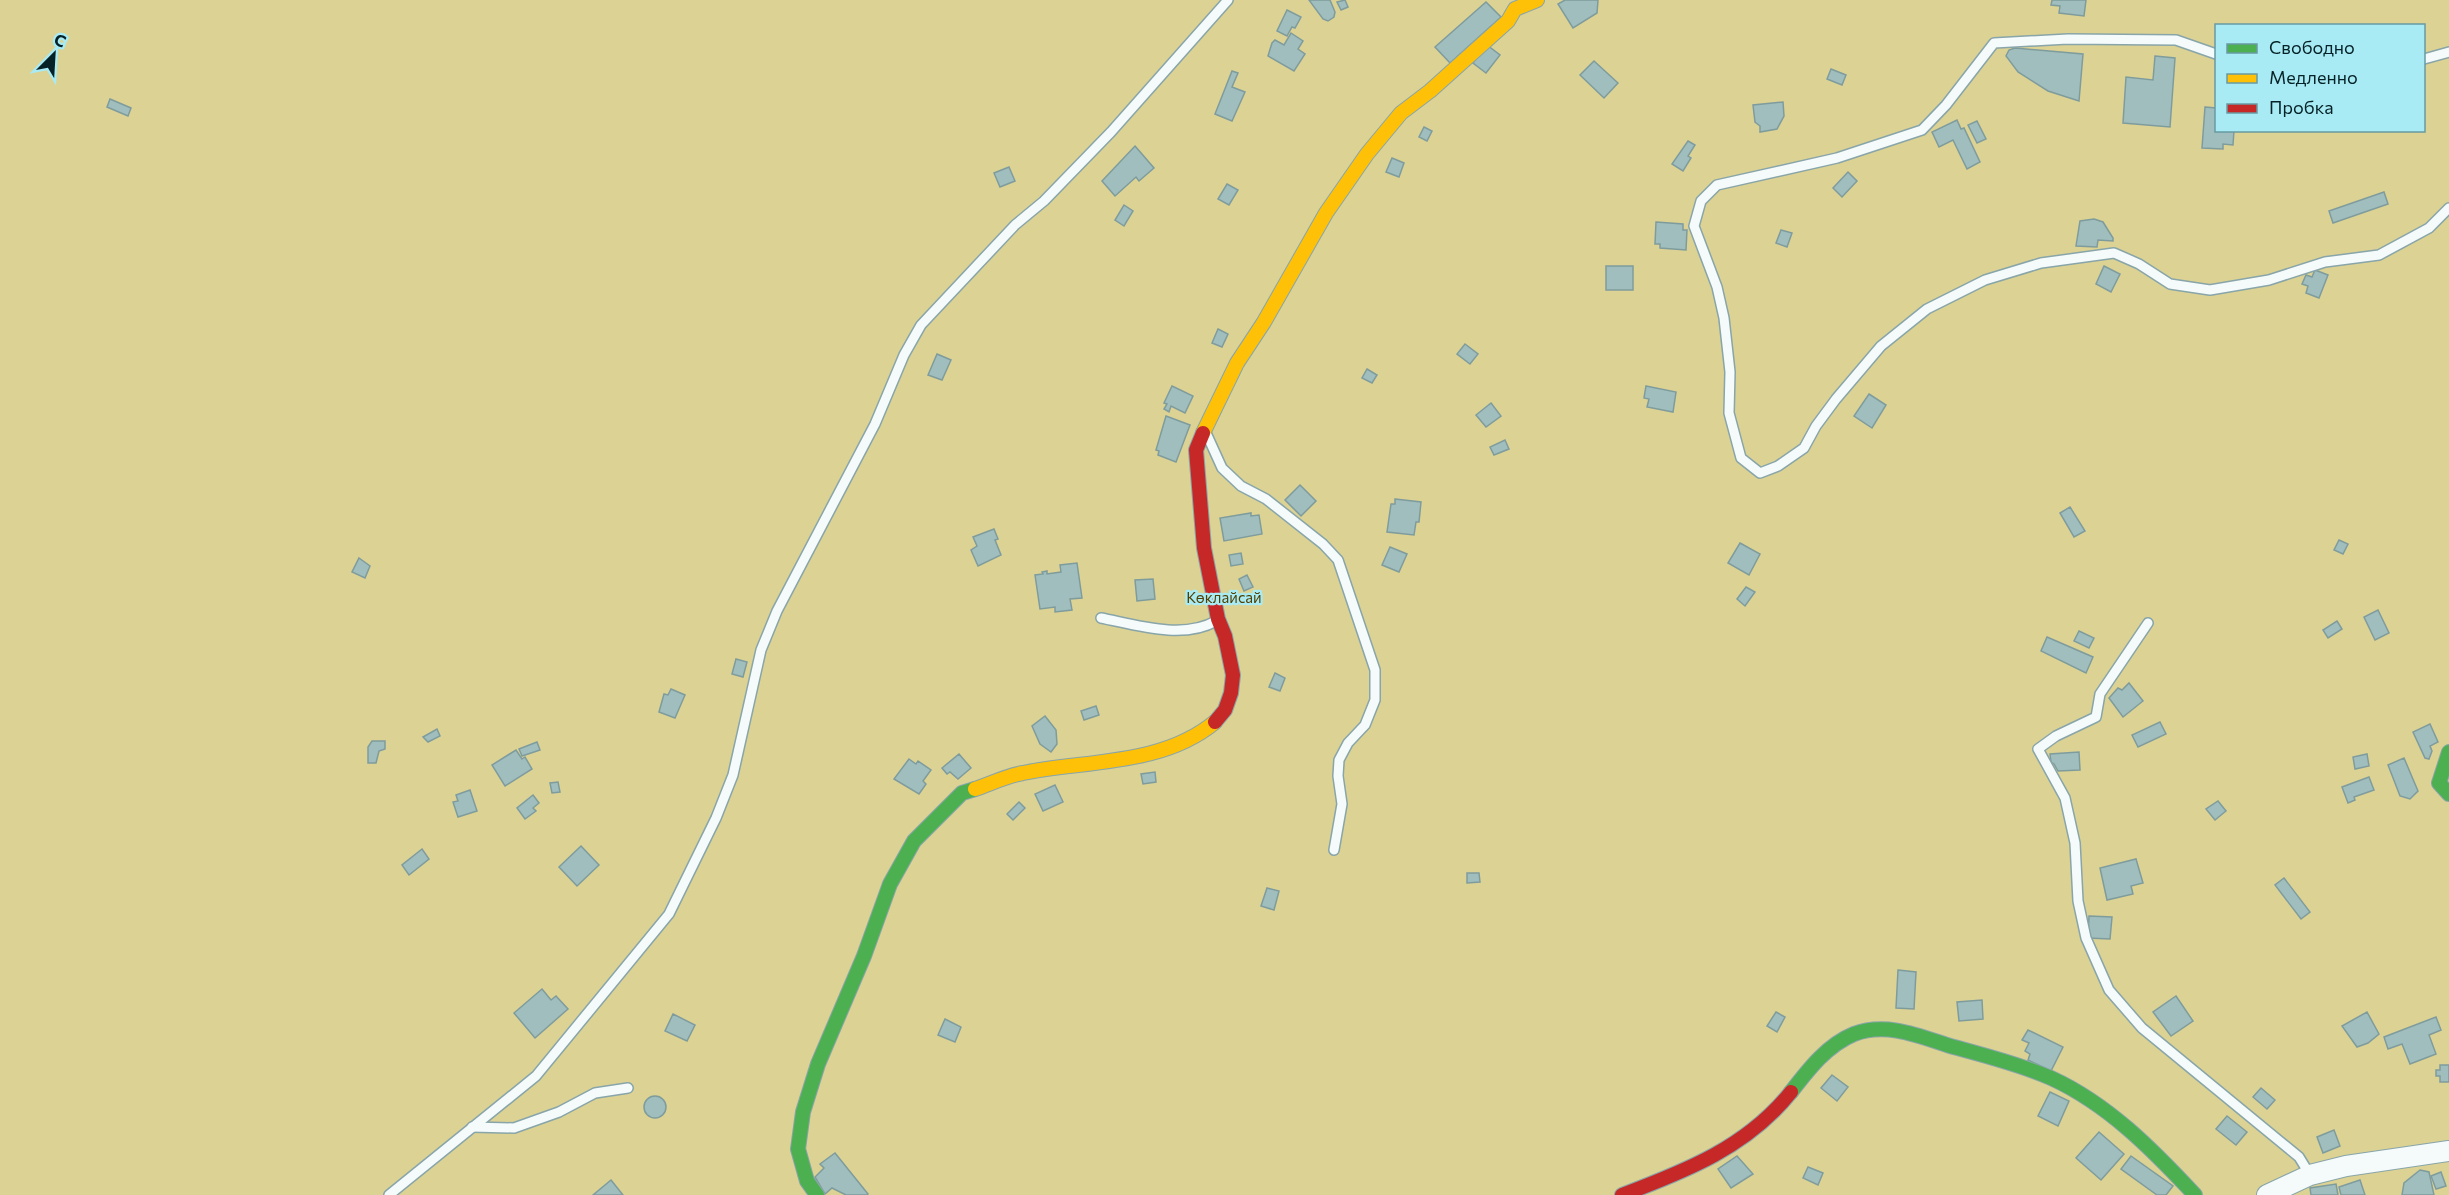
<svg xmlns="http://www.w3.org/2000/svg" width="2449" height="1195" viewBox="0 0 2449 1195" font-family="Commissioner,sans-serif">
<rect width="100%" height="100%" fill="#badee4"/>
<path fill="#dcd293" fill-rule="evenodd" d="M0 0H2449V1195H0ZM2216 26H2424V130H2216Z"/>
<g fill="#a1bebf" stroke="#7f9c9d" stroke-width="1.5">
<path d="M1309 0H1330L1335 12 1334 17 1328 21 1323 19Z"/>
<path d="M1345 0 1348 7 1341 10 1337 2Z"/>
<path d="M1565 0H1598L1597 13 1573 28 1558 4Z"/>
<path d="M2052 0H2086L2084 16 2059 13 2060 6 2051 5Z"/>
<path d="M1486 2 1501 17 1450 63 1435 47Z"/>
<path d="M1287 10 1301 17 1295 28 1292 27 1287 36 1277 31Z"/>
<path d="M1291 33 1303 41 1298 49 1305 54 1294 71 1268 56 1272 43 1275 40 1284 45Z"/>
<path d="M1487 45 1500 55 1486 73 1473 63Z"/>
<path d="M2015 48 2083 54 2079 101 2048 91 2018 72 2006 56 2009 50Z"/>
<path d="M2155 56 2175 58 2170 127 2123 123 2126 77 2153 80Z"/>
<path d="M1594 61 1618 83 1604 98 1580 75Z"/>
<path d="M1831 69 1846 75 1842 85 1827 79Z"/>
<path d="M1232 71 1238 73 1232 87 1245 92 1232 121 1215 114Z"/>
<path d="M110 99 131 108 128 116 107 107Z"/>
<path d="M1783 102 1784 116 1777 129 1760 132V126L1755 122 1753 105Z"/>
<path d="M2205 107 2216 108V130H2234L2233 145 2223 144V149L2202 148Z"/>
<path d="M1957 120 1961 129 1964 128 1980 162 1967 169 1953 140 1939 147 1932 132Z"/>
<path d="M1977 121 1986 139 1977 143 1968 125Z"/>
<path d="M1424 127 1432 131 1427 141 1419 137Z"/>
<path d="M1688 141 1695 145 1688 156 1691 158 1683 171 1672 164Z"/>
<path d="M1135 146 1154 168 1139 181 1136 177 1115 196 1102 181Z"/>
<path d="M1392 158 1404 163 1399 177 1386 172Z"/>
<path d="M1009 167 1015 181 1000 187 994 173Z"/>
<path d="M1848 172 1857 181 1842 197 1833 188Z"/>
<path d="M1227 184 1238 190 1229 205 1218 199Z"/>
<path d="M2384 192 2388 204 2333 223 2329 211Z"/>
<path d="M1124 205 1133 211 1124 226 1115 220Z"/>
<path d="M2094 219 2103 222 2113 238V241L2098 240 2097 247 2076 246 2080 221Z"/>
<path d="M1656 222 1683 224V230H1687L1686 250 1660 248V244H1655Z"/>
<path d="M1781 230 1792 233 1787 247 1776 243Z"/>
<rect x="1606" y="266" width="27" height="24"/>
<path d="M2104 266 2120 274 2111 292 2096 284Z"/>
<path d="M2315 270 2328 275 2319 298 2306 293 2308 286 2302 284 2306 275 2312 277Z"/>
<path d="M1218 329 1228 334 1222 347 1212 343Z"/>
<path d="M1465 344 1478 354 1470 364 1457 354Z"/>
<path d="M937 354 951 360 942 380 928 375Z"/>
<path d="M1367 369 1377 375 1372 383 1362 378Z"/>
<path d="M1172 386 1193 396 1185 413 1171 406 1169 412 1164 409 1167 404 1164 403Z"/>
<path d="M1646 386 1676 392 1673 412 1647 407 1649 399 1644 398Z"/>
<path d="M1869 394 1886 405 1872 428 1854 416Z"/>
<path d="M1491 403 1501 416 1486 427 1476 415Z"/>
<path d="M1166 416 1190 425 1176 462 1158 455 1159 451 1156 450Z"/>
<path d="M1505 440 1509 449 1494 455 1490 447Z"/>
<path d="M1300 485 1316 501 1301 516 1285 500Z"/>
<path d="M1395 499 1421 502 1419 522H1416L1414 535 1387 532 1391 504H1395Z"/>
<path d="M2070 507 2085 531 2074 537 2060 513Z"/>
<path d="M1251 513V516L1259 515 1262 534 1224 541 1220 518Z"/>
<path d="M994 529 998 539 995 540 1001 555 978 566 971 550 977 546 973 537Z"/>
<path d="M2339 540 2348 544 2343 554 2334 550Z"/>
<path d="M1740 543 1760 554 1749 575 1728 563Z"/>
<path d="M1390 547 1407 554 1399 572 1382 565Z"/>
<path d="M1241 553 1243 564 1231 566 1229 555Z"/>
<path d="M359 558 370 566 365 578 352 572Z"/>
<path d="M1077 563 1082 598 1070 599 1072 610 1055 612V607L1040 609 1035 575 1043 574 1042 572 1047 571V574L1061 572 1060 565Z"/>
<path d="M1247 575 1253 587 1244 591 1239 579Z"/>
<path d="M1153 579 1155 599 1137 601 1135 580Z"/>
<path d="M1746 587 1755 592 1745 606 1737 599Z"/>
<path d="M2378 610 2389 633 2375 640 2364 617Z"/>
<path d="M2337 621 2342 629 2328 638 2323 630Z"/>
<path d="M2079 631 2094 638 2089 648 2074 641Z"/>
<path d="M2047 637 2093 657 2086 673 2041 651Z"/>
<path d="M736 659 747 662 743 677 732 674Z"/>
<path d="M1275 673 1285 678 1280 691 1269 687Z"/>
<path d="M2129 683 2143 701 2123 717 2109 698 2118 688 2122 690Z"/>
<path d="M671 689 685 695 675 718 659 712 664 694 668 695Z"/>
<path d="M1096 706 1099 715 1084 720 1081 711Z"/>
<path d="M1045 716 1056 730 1057 744 1051 752 1040 744 1032 726Z"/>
<path d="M2160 722 2166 734 2138 747 2132 735Z"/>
<path d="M2430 724 2438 742 2430 746 2432 751 2429 759 2425 758 2413 732Z"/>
<path d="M437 729 440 736 428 742 423 737Z"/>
<path d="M372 741H385V749L379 751 376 763H368V747Z"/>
<path d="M537 742 540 750 522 756 519 749Z"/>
<path d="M516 750 522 759 525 757 532 769 505 786 492 765Z"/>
<path d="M2079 752 2080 770 2058 771 2054 764 2051 762 2050 754Z"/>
<path d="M959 754 971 768 958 779 950 772 947 774 942 768Z"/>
<path d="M2367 754 2369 766 2355 769 2353 757Z"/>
<path d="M2404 758 2418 791 2410 799 2400 796 2388 765Z"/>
<path d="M909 759 916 764 918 761 931 770 923 781 926 784 919 794 894 779Z"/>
<path d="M1155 772 1156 782 1143 784 1141 774Z"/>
<path d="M2369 777 2374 790 2354 797 2355 800 2348 803 2342 787Z"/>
<path d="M558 782 560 792 552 793 550 783Z"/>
<path d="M1055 785 1063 802 1043 811 1035 794Z"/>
<path d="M470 790 477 811 458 817 453 802 458 801 456 795Z"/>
<path d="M533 795 539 803 533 808 536 811 525 819 517 808Z"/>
<path d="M2218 801 2226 811 2215 820 2206 809Z"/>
<path d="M1019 802 1025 808 1013 820 1007 814Z"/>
<path d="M581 846 599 865 577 886 559 867Z"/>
<path d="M422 849 429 859 409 875 402 865Z"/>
<path d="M2136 859 2143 883 2131 886 2133 894 2107 900 2100 868Z"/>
<path d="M1467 873H1479L1480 882 1467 883Z"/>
<path d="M2284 878 2310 912 2301 919 2275 885Z"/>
<path d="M1267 888 1279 891 1274 910 1261 906Z"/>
<path d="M2089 916 2112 917 2110 939 2088 938Z"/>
<path d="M1898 970 1916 972 1914 1009 1896 1008Z"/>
<path d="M542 989 551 1000 556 996 568 1009 535 1038 514 1013Z"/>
<path d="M2176 996 2193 1021 2171 1036 2153 1012Z"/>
<path d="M1982 1000 1983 1019 1959 1021 1957 1002Z"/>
<path d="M1776 1012 1785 1017 1777 1032 1767 1026Z"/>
<path d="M2367 1012 2379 1034 2368 1043 2357 1047 2342 1026Z"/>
<path d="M673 1014 695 1025 687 1041 665 1031Z"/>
<path d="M2436 1017 2441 1030 2429 1035 2436 1054 2410 1064 2402 1044 2388 1049 2384 1037Z"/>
<path d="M945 1019 961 1027 955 1042 938 1035Z"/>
<path d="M2028 1030 2063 1047 2051 1071 2028 1060 2030 1054 2025 1051 2029 1043 2022 1040Z"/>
<path d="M2440 1065H2449V1082H2440V1076H2436V1070H2440Z"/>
<path d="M1832 1075 1848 1087 1837 1101 1821 1088Z"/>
<path d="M2261 1088 2275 1100 2267 1109 2253 1097Z"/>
<path d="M2050 1092 2069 1101 2058 1126 2038 1116Z"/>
<circle cx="655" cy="1107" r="11"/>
<path d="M2227 1116 2247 1132 2236 1145 2216 1129Z"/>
<path d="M2334 1130 2340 1146 2323 1153 2317 1137Z"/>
<path d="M2099 1132 2124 1154 2101 1180 2076 1158Z"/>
<path d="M835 1153 868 1194 867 1195H846L832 1188 825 1194 815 1177 824 1168 820 1164Z"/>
<path d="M1737 1156 1753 1174 1731 1188 1718 1169Z"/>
<path d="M2131 1156 2173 1186 2166 1195H2157L2121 1169Z"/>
<path d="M1808 1167 1823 1173 1818 1185 1803 1178Z"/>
<path d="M2420 1170 2429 1172 2434 1195H2402L2404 1183Z"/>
<path d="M2441 1172 2446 1186 2436 1189 2431 1176Z"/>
<path d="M611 1180 623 1195H593Z"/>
<path d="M2360 1180 2365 1195H2341L2339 1187Z"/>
<path d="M2336 1184 2338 1195H2311L2310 1188Z"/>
</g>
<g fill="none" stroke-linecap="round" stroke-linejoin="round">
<defs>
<g id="lane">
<path d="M2216 54 2176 40 2068 39 1994 43 1946 105 1922 130 1837 158 1717 185 1701 201 1694 226 1717 287 1724 318 1730 372 1729 413 1741 458 1760 473 1778 466 1804 448 1816 426 1836 399 1881 346 1927 309 1985 280 2041 263 2114 253 2139 264 2170 284 2210 290 2269 280 2325 262 2379 255 2429 228 2449 208"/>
<path d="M2424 59 2449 52"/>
<path d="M1207 435 1222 468 1241 486 1266 499 1323 544 1338 560 1375 670V700L1365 725 1348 743 1339 760 1338 776 1342 804 1334 850"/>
<path d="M1101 618C1136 625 1183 640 1216 621"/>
<path d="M2148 623 2100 694 2096 717 2056 736 2038 749 2065 798 2075 843 2078 901 2086 938 2109 990 2142 1028 2299 1157 2310 1175"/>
<path d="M472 1127 514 1128 559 1112 595 1093 628 1088"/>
<path d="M389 1195 536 1076 669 914 716 818 733 775 761 650 777 611 875 424 904 355 921 325 1015 225 1044 201 1111 132 1228 0"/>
</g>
<path id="street" d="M2267 1195 2310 1175 2346 1166 2449 1151"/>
<g id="fast">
<path d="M2449 752 2439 783 2449 794"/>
<path d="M1791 1092C1808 1070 1827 1045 1854 1034 1885 1022 1917 1035 1947 1045 1981 1055 2017 1063 2051 1078 2108 1104 2153 1150 2195 1195"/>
<path d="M817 1195 807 1181 798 1149 803 1112 818 1064 864 956 890 884 914 841 962 793 975 789"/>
</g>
<g id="slow">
<path d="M1203 433 1237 363 1264 322 1326 213 1367 154 1401 113 1430 91 1508 21 1515 9 1537 0"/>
<path d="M975 789C990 784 1006 776 1023 773 1086 760 1162 766 1215 722"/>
</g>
<g id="jam">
<path d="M1203 433 1196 450 1204 548 1218 619 1225 636 1233 675 1231 693 1225 710 1215 722"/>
<path d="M1622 1195C1686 1171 1747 1147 1791 1092"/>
</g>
</defs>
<use href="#lane" stroke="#88a5a9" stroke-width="12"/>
<use href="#street" stroke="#88a5a9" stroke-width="22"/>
<use href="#fast" stroke="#88a5a9" stroke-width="16"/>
<use href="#slow" stroke="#88a5a9" stroke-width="16"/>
<use href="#jam" stroke="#88a5a9" stroke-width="16"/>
<use href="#lane" stroke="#f5fafb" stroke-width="9"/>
<use href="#street" stroke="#f5fafb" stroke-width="20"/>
<use href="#fast" stroke="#4caf50" stroke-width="14"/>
<use href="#slow" stroke="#ffc107" stroke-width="14"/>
<use href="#jam" stroke="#c62828" stroke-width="14"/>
</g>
<g text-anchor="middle" stroke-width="4.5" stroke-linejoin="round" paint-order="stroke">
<g font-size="15" fill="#533f00" stroke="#a8ebf5">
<text x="1224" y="603">Көклайсай</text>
</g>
</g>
<rect x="2215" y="24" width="210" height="108" fill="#a8ebf5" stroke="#679ba2" stroke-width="1.5"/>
<rect x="2227" y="44" width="30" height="9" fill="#4caf50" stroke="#679ba2" stroke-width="1.5"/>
<text x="2269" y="54" font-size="18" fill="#062226">Свободно</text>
<rect x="2227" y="74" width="30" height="9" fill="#ffc107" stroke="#679ba2" stroke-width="1.5"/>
<text x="2269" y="84" font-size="18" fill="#062226">Медленно</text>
<rect x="2227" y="104" width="30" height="9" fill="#c62828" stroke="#679ba2" stroke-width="1.5"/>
<text x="2269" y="114" font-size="18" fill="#062226">Пробка</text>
<g transform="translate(54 54) rotate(24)" stroke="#a8ebf5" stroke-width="4.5" paint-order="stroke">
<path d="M0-4.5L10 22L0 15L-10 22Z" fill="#062226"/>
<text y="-9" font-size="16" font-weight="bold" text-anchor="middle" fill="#062226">С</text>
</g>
</svg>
